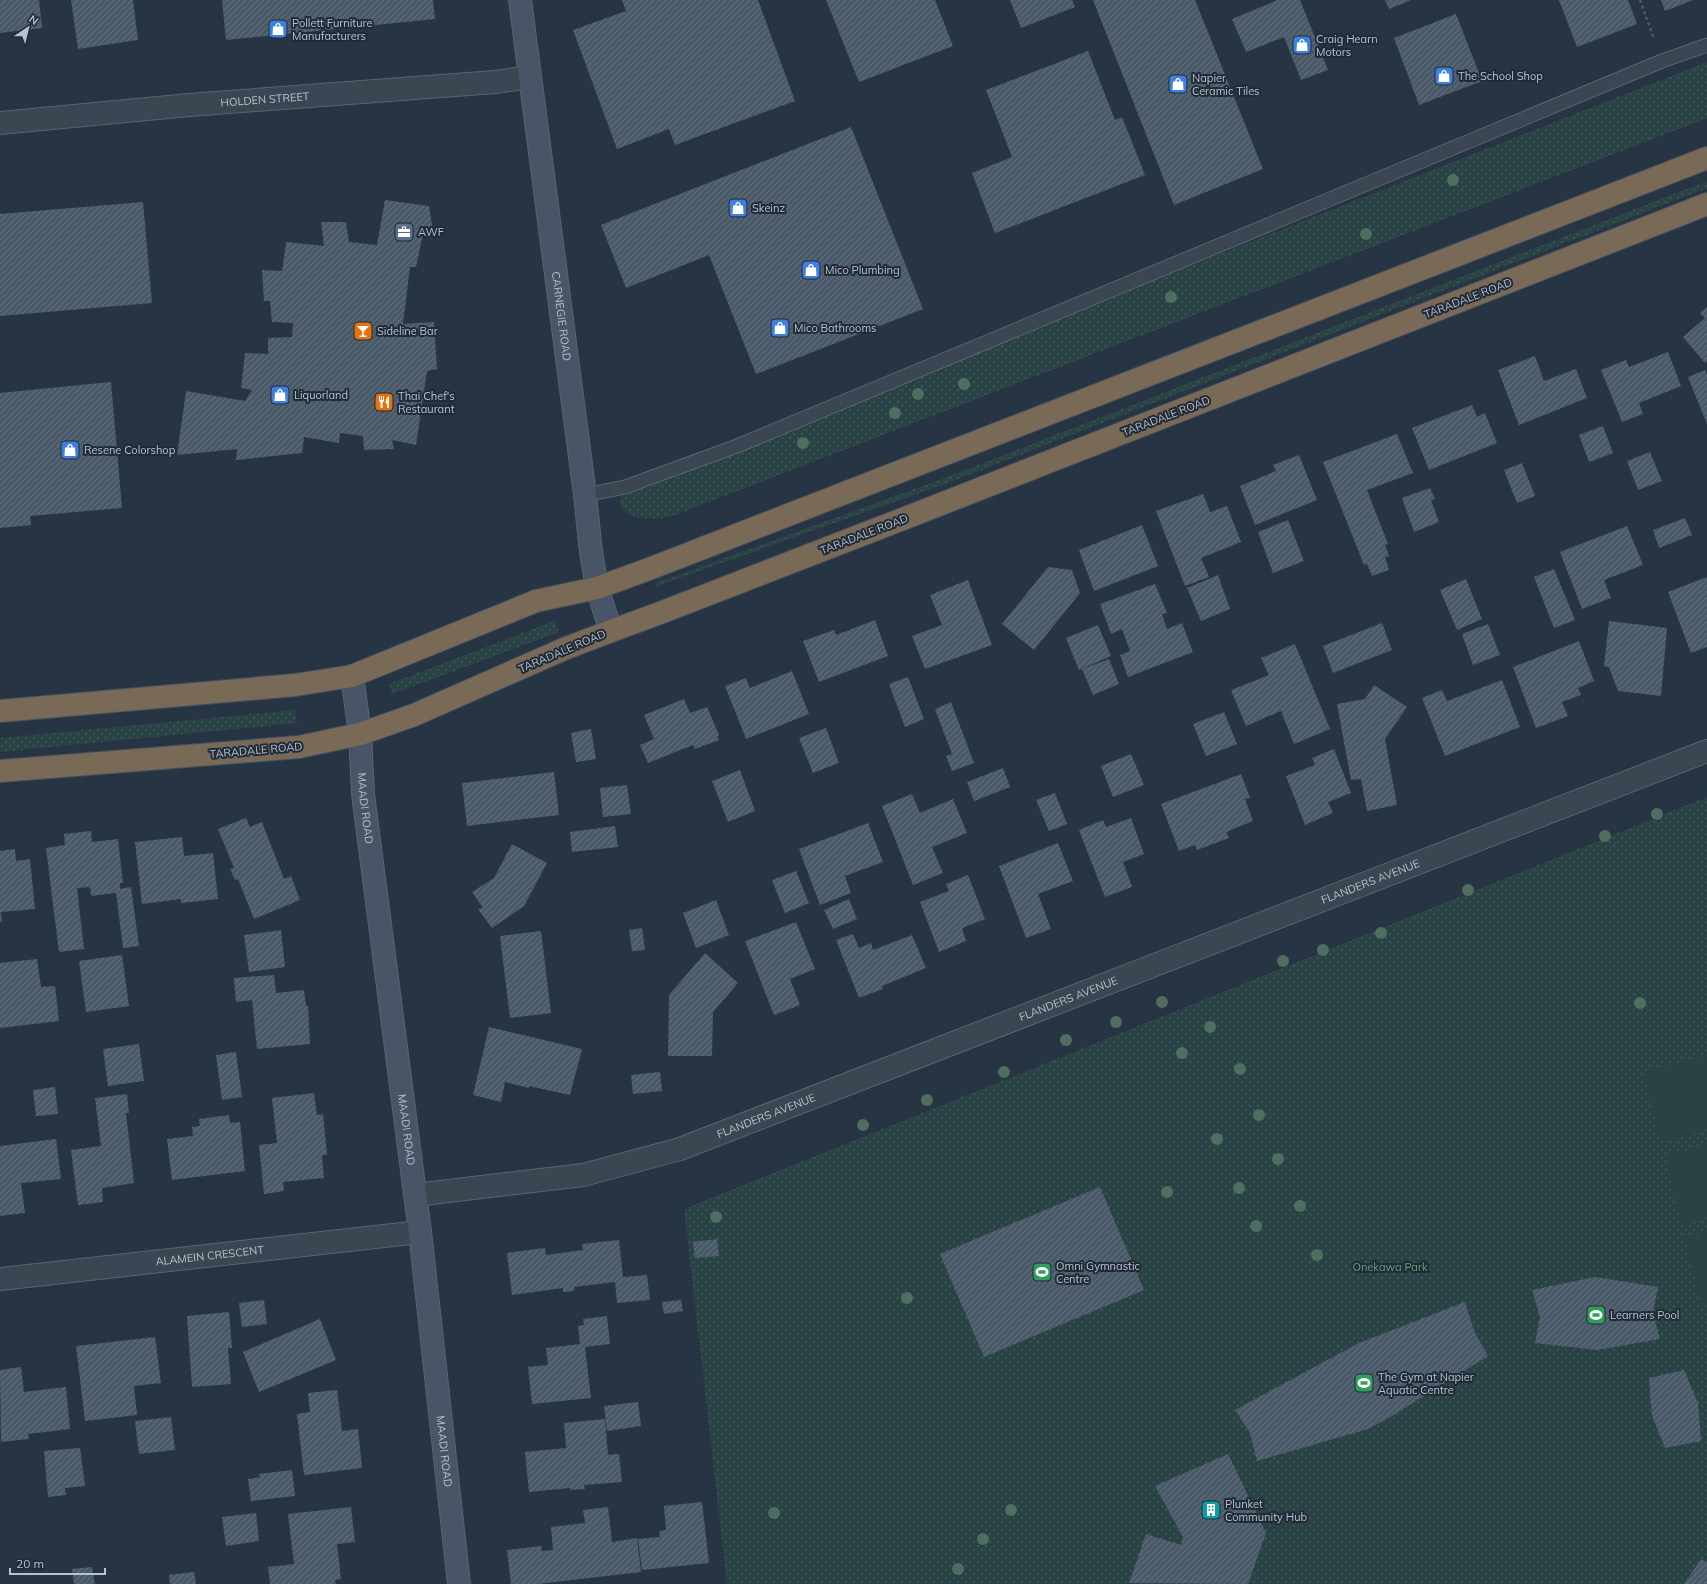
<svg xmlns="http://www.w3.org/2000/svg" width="1707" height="1584" viewBox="0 0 1707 1584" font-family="Mulish,sans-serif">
<defs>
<pattern id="green-dots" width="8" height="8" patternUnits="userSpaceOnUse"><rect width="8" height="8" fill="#294244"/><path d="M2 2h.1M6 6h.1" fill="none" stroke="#465c5e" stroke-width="1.8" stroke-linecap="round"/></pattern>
<pattern id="building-hatch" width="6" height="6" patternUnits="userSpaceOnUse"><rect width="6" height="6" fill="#4b5a69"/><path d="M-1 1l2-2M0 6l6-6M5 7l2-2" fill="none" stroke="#63707d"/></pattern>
</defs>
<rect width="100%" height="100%" fill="#273443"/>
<g fill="url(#green-dots)">
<path d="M1707 62V118L670 517C655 518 634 522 623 510 621 507 620 502 620 498L629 487 656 476Z"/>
<path d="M1707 181V188L948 483 657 586 656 583 950 476Z"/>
<path d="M554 621 559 632 392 694 389 684Z"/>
<path d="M295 710 297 723 0 752V738Z"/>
<path d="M1707 797V1584H727L684 1209Z"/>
</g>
<g fill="#294244">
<path d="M1707 1056V1130L1661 1142 1643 1072Z"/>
<path d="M1707 1145V1218L1681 1224 1665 1155Z"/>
<path d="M1707 1232V1306L1701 1307 1685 1237Z"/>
</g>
<g fill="url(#building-hatch)">
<path d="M0 0H39L42 28 0 33Z"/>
<path d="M71 0H133L138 40 78 49Z"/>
<path d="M222 0H433L435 19 226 40Z"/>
<path d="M622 0H758L795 101 675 145 669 129 617 149 573 30 626 11Z"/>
<path d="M826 0H935L953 46 859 82Z"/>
<path d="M1010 0H1072L1075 7 1021 28Z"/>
<path d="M1093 0H1195L1263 169 1174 205Z"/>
<path d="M1278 0H1300L1328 70 1301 80 1284 37 1246 52 1232 19Z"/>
<path d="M1385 0H1411L1389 9Z"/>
<path d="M1559 0H1628L1637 24 1577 47Z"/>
<path d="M1661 0H1693L1665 11Z"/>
<path d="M1456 14 1482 81 1419 105 1394 38Z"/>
<path d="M1088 51 1115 120 1122 117 1145 175 995 233 972 173 1012 157 986 90Z"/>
<path d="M851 127 923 309 756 374 709 255 626 288 601 225Z"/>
<path d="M385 200 429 206 433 231 423 234 416 267H410L403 324 434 322 437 369 427 371 416 445 392 440 394 449 364 450 363 436 340 433 339 443 304 437 302 453 236 460 237 449 177 455 186 391 245 401 252 390 241 388 245 353 268 354V338L292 337 293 323 272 322 270 301H264L262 270 282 271 286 242 324 246 321 222H346L349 242 377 245Z"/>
<path d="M143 202 152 303 0 316V214Z"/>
<path d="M1707 307V361L1705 363 1683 337 1705 318 1700 313Z"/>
<path d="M1668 352 1681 386 1639 403 1643 414 1622 422 1601 370 1626 360 1629 367Z"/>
<path d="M1535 356 1544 381 1576 369 1587 398 1519 425 1498 370Z"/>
<path d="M1705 370 1707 374V424L1688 377Z"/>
<path d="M111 382 122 508 30 516 31 525 0 528V393Z"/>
<path d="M1472 405 1477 417 1485 413 1497 443 1429 470 1412 428Z"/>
<path d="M1603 426 1613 453 1589 462 1579 435Z"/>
<path d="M1397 434 1413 473 1367 490 1388 544 1385 545 1389 556 1385 557 1389 570 1372 576 1367 564 1364 565 1323 462Z"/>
<path d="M1650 452 1662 481 1638 490 1627 461Z"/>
<path d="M1299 455 1317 500 1255 525 1240 486 1276 471 1273 465Z"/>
<path d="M1522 463 1535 496 1517 503 1504 470Z"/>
<path d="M1430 488 1435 499 1431 500 1439 522 1414 532 1402 498Z"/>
<path d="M1203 494 1210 512 1227 506 1241 542 1201 558 1209 577 1185 586 1156 511Z"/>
<path d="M1685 518 1692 535 1659 548 1653 530Z"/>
<path d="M1288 520 1304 561 1273 573 1258 532Z"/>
<path d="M1142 525 1158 566 1094 591 1079 550Z"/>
<path d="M1627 526 1643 565 1604 580 1611 598 1582 609 1560 552Z"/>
<path d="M1048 567 1072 570 1080 593 1034 650 1002 624Z"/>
<path d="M1554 569 1575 620 1554 628 1534 577Z"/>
<path d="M1218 575 1230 609 1201 621 1187 588Z"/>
<path d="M1707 577V647L1691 653 1668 592Z"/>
<path d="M1466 579 1482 619 1457 630 1440 590Z"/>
<path d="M968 580 992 645 925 669 912 636 942 625 930 595Z"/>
<path d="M1155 584 1167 613 1162 614 1167 629 1182 623 1193 652 1128 677 1120 655 1130 651 1122 629 1111 634 1100 604Z"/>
<path d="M875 620 888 656 819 682 803 641 834 630 836 635Z"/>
<path d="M1609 621 1667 628 1661 696 1618 691 1609 667 1604 666Z"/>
<path d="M1382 623 1392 650 1333 673 1323 646Z"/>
<path d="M1488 624 1500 655 1473 665 1462 634Z"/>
<path d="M1098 625 1111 656 1079 670 1066 638Z"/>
<path d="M1579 641 1594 681 1578 688 1581 695 1562 702 1568 716 1536 728 1513 667Z"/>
<path d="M1295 644 1330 729 1294 744 1281 711 1246 726 1231 690 1269 675 1261 658Z"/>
<path d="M1109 659 1119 684 1093 695 1082 669Z"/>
<path d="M792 671 809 714 746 739 725 686 746 678 750 688Z"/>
<path d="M908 677 924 719 905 727 889 684Z"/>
<path d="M1502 680 1520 727 1445 756 1422 698 1442 690 1447 701Z"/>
<path d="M1374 685 1407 707 1385 739 1397 805 1367 811 1361 779 1351 780 1337 704 1365 699Z"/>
<path d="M684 699 690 713 707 707 719 735 717 736 719 740 695 749 693 745 648 763 640 745 654 739 644 715Z"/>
<path d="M951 702 974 763 952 771 946 756 952 754 935 709Z"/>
<path d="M1224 712 1237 744 1206 756 1193 724Z"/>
<path d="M826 728 839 763 813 773 799 738Z"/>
<path d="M591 729 596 759 576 762 571 733Z"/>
<path d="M1334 749 1351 793 1328 802 1333 813 1305 825 1286 776 1315 765 1312 758Z"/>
<path d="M1131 754 1144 785 1113 797 1101 766Z"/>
<path d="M1003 768 1010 787 974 801 967 782Z"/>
<path d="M740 770 755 811 728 822 712 781Z"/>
<path d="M554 772 559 815 467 826 462 783Z"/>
<path d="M1241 774 1250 798 1245 799 1253 821 1226 832 1229 838 1197 850 1195 845 1179 851 1161 804Z"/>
<path d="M627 785 631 814 603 817 600 788Z"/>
<path d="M1055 793 1067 824 1049 831 1036 800Z"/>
<path d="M912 794 920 813 953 799 967 833 932 847 943 873 913 885 882 806Z"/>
<path d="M246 818 250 827 262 822 284 879 291 876 300 900 254 919 238 879 235 880 230 869 234 868 218 829Z"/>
<path d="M1131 818 1144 854 1123 862 1132 887 1105 897 1079 830 1103 820 1106 827Z"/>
<path d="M868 823 883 862 845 876 851 893 820 905 799 849Z"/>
<path d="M615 826 618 847 572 852 570 832Z"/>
<path d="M91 831 92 842 118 839 123 883H120V889L131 887 139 946 123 948 116 893 91 896 90 887 77 888 84 949 59 952 46 848 65 845 64 834Z"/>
<path d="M182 837 184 856 213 853 218 899 181 903V899L142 904 135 842Z"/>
<path d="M1058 843 1073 881 1038 894 1051 929 1026 938 999 866Z"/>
<path d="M512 844 547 863 524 906 492 928 478 909 483 908 472 892 494 878Z"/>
<path d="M15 849 16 861 30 859 35 909 1 912 2 922H0V851Z"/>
<path d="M796 871 809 903 785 913 772 880Z"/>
<path d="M968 875 985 919 962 928 966 941 939 952 920 902 949 891 946 884Z"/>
<path d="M849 899 857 919 833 929 824 910Z"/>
<path d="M716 900 729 935 696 948 683 913Z"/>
<path d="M796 922 815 969 790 979 800 1005 774 1015 745 941Z"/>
<path d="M642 928 645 950 632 951 629 930Z"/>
<path d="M281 930 285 967 249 972 244 935Z"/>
<path d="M541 931 551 1013 510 1018 500 936Z"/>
<path d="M853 934 859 948 871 943 873 950 912 935 926 968 882 986 883 989 859 998 836 940Z"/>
<path d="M705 953 738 983 713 1012 712 1056H668L669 995Z"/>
<path d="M122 955 129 1006 86 1012 79 961Z"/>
<path d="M37 959 41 987 55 986 59 1021 0 1028V963Z"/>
<path d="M274 975 276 993 304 990 306 1006H308L310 1044 257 1049 252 1000 236 1002 234 978Z"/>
<path d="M489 1027 582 1049 570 1095 529 1086V1088L505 1082 501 1102 473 1095Z"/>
<path d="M139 1044 144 1081 108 1086 103 1049Z"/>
<path d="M236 1052 242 1097 222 1100 216 1055Z"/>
<path d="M660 1072 662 1091 633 1094 631 1075Z"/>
<path d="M55 1087 58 1114 36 1116 33 1090Z"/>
<path d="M314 1093 317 1115 323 1114 327 1155H322L324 1178 283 1182 284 1191 264 1194 259 1145 277 1143 272 1098Z"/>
<path d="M127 1094 129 1113H126L134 1183 102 1188 103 1202 78 1205 71 1150 101 1146 95 1098Z"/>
<path d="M229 1115 230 1123 240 1122 245 1171 172 1180 167 1139 193 1136 192 1127 200 1126 199 1119Z"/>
<path d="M56 1139 61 1179 21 1183 25 1213 0 1216V1146Z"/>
<path d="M1100 1187 1144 1290 984 1357 940 1254Z"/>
<path d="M717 1239 719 1256 695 1258 693 1242Z"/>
<path d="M619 1240 623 1277 647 1275 650 1300 617 1303 615 1282 574 1287V1291L563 1292V1288L512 1295 507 1253 545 1248 546 1255 583 1250 582 1244Z"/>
<path d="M1595 1277 1658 1287 1653 1313 1660 1339 1597 1350 1535 1343 1540 1317 1532 1290Z"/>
<path d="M264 1300 267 1324 242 1327 239 1303Z"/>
<path d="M681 1300 683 1311 664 1314 662 1302Z"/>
<path d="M1465 1302 1474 1331 1488 1356 1392 1416 1368 1429 1257 1461 1250 1433 1235 1410 1359 1343Z"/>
<path d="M229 1312 232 1348H228L231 1384 192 1387 187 1316Z"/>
<path d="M607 1316 610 1344 585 1347 591 1398 532 1404 528 1367 548 1365 546 1348 580 1344 578 1326 584 1325 583 1319Z"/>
<path d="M320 1319 336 1360 259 1392 243 1352Z"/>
<path d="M155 1337 161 1383 134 1386 137 1415 85 1421 76 1346Z"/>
<path d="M21 1367 24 1392 66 1387 70 1429 28 1434 29 1439 1 1442 0 1370Z"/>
<path d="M1684 1370 1698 1403 1701 1441 1665 1448 1652 1416 1649 1378Z"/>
<path d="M337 1390 342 1431 358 1429 362 1468 304 1475 297 1414 310 1412 308 1393Z"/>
<path d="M638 1402 641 1426 607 1431 604 1406Z"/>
<path d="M171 1417 175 1450 139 1454 135 1421Z"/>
<path d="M605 1419 608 1455 619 1454 622 1482 584 1485 585 1489 570 1490V1488L529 1492 525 1452 566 1448 564 1423Z"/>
<path d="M80 1448 85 1486 65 1488 66 1495 48 1497 44 1451Z"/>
<path d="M1228 1454 1266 1533 1248 1584 1129 1583 1146 1534 1181 1545 1183 1537 1155 1486Z"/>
<path d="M292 1470 295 1496 251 1501 248 1479 260 1477 259 1474Z"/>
<path d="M702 1502 709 1563 642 1570 638 1539 660 1537 659 1531 666 1530 664 1506Z"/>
<path d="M351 1507 355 1542 337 1544 341 1579 335 1580 336 1584H270L268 1567 294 1564 288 1514Z"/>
<path d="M608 1507 612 1542 637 1538 641 1572 538 1584H511L507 1550 541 1546 542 1551 553 1550 551 1527 585 1523 583 1510Z"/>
<path d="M256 1513 259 1541 226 1546 222 1517Z"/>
<path d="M1701 1559 1707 1563V1584H1684Z"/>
<path d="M92 1567 95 1584H74L72 1569Z"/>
<path d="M194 1572 196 1584H170L169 1575Z"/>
</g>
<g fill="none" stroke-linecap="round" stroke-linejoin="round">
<defs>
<path id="lane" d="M585 495 625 487 737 446 1662 61 1707 45"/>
<g id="street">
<path id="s1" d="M0 123 189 105 495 82 530 77"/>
<path id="s2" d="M415 1195 583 1175 680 1149 1707 751"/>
<path id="s3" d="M0 1279 420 1232"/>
</g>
<g id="secondary">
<path id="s4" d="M520 0 585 495 591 552 597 588 611 631"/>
<path id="s5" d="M352 676 360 734 363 794 420 1232 459 1584"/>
</g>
<g id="highway">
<path d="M0 711 295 685 352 676 536 601 597 588 649 569 1707 158"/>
<path d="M0 771 299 747 360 734 414 715 564 649 611 631 660 613 913 515 1707 204"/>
</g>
</defs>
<use href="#lane" stroke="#5a6470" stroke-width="15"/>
<use href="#street" stroke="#5a6470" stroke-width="24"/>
<use href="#secondary" stroke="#5a6470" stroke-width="24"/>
<use href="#highway" stroke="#46515d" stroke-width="24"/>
<path stroke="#475f60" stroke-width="2.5" stroke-dasharray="3 3" stroke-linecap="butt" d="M1640 0 1654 39"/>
<use href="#lane" stroke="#3b4653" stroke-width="13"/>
<use href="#street" stroke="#3b4653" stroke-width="22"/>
<use href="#secondary" stroke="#495566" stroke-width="22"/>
<use href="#highway" stroke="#796a58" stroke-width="22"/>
</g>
<g fill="#4f6e60">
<circle cx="1453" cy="180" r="6"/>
<circle cx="1366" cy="234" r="6"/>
<circle cx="1171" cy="297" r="6"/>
<circle cx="964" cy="384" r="6"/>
<circle cx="918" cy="394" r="6"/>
<circle cx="895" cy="413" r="6"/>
<circle cx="803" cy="443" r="6"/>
<circle cx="1657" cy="814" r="6"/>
<circle cx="1605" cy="836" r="6"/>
<circle cx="1468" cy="890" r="6"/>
<circle cx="1381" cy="933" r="6"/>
<circle cx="1323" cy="950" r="6"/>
<circle cx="1283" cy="961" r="6"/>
<circle cx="1162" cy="1002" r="6"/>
<circle cx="1640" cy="1003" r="6"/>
<circle cx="1116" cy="1022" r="6"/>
<circle cx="1210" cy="1027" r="6"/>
<circle cx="1066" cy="1040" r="6"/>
<circle cx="1182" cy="1053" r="6"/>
<circle cx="1240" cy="1069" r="6"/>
<circle cx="1004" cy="1072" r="6"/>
<circle cx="927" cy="1100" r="6"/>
<circle cx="1259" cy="1115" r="6"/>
<circle cx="863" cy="1125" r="6"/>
<circle cx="1217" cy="1139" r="6"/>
<circle cx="1278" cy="1159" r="6"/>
<circle cx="1239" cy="1188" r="6"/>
<circle cx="1167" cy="1192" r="6"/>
<circle cx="1300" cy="1206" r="6"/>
<circle cx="716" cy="1217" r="6"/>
<circle cx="1256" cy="1226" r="6"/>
<circle cx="1317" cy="1255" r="6"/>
<circle cx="907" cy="1298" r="6"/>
<circle cx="1011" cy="1510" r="6"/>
<circle cx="774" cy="1513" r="6"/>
<circle cx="983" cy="1539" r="6"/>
<circle cx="958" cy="1569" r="6"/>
</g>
<defs>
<symbol id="shop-square" viewBox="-11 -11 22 22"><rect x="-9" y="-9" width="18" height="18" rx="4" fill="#3f7fe0" stroke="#202b38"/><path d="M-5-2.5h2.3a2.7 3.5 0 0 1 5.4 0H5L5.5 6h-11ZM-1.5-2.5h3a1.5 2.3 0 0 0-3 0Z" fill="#fff"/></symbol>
<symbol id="office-square" viewBox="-11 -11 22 22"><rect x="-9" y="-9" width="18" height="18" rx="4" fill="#5c6f8a" stroke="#202b38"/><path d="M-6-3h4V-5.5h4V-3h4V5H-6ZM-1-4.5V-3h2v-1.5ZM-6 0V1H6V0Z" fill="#fff"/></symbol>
<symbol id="bar-square" viewBox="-11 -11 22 22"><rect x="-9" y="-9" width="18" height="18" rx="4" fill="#e8710a" stroke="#202b38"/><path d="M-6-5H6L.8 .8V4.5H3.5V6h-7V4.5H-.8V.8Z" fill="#fff"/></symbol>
<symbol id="restaurant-square" viewBox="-11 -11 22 22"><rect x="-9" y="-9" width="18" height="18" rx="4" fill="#e8710a" stroke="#202b38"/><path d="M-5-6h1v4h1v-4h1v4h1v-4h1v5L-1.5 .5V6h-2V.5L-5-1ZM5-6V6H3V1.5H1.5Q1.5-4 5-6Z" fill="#fff"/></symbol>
<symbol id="stadium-square" viewBox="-11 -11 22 22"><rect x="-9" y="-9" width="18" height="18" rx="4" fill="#2e9e5b" stroke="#202b38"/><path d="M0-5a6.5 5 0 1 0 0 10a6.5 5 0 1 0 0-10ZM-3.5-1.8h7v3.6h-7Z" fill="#fff"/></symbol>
<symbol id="building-square" viewBox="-11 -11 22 22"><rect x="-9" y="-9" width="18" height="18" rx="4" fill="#0f9aa8" stroke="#202b38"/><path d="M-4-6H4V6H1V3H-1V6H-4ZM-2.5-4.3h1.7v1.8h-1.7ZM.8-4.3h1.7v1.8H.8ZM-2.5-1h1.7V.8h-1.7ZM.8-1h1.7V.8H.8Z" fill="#fff"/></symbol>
</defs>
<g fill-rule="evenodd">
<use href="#shop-square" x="267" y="18" width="22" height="22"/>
<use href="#shop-square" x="1291" y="34" width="22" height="22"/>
<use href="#shop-square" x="1433" y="65" width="22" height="22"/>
<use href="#shop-square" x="1167" y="73" width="22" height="22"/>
<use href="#shop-square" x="727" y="197" width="22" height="22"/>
<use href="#office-square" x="393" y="221" width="22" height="22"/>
<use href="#shop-square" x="800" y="259" width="22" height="22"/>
<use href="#shop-square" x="769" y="317" width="22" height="22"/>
<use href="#bar-square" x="352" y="320" width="22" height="22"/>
<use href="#shop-square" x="269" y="384" width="22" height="22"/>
<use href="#restaurant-square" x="373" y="391" width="22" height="22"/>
<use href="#shop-square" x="59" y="439" width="22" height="22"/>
<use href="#stadium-square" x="1031" y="1261" width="22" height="22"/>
<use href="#stadium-square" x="1585" y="1304" width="22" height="22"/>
<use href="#stadium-square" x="1353" y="1372" width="22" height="22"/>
<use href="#building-square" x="1200" y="1499" width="22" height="22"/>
</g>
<g text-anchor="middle" stroke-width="4" stroke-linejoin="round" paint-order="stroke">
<g font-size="11" fill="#b9c1cc" stroke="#202b38" text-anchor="start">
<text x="292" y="27">Pollett Furniture<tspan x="292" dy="13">Manufacturers</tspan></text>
<text x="1316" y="43">Craig Hearn<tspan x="1316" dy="13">Motors</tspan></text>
<text x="1458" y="80">The School Shop</text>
<text x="1192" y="82">Napier<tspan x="1192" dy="13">Ceramic Tiles</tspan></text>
<text x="752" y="212">Skeinz</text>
<text x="418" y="236">AWF</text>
<text x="825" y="274">Mico Plumbing</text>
<text x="794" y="332">Mico Bathrooms</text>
<text x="377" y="335">Sideline Bar</text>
<text x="294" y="399">Liquorland</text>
<text x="398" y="400">Thai Chef's<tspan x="398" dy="13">Restaurant</tspan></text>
<text x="84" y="454">Resene Colorshop</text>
<text x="1056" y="1270">Omni Gymnastic<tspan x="1056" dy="13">Centre</tspan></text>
<text x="1610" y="1319">Learners Pool</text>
<text x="1378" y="1381">The Gym at Napier<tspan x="1378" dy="13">Aquatic Centre</tspan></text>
<text x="1225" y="1508">Plunket<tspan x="1225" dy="13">Community Hub</tspan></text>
</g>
<g font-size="11" fill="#b9c1cc" stroke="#202b38">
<text dy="4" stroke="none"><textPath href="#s1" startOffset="266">HOLDEN STREET</textPath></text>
<text transform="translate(1468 298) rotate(-21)" y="4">TARADALE ROAD</text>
<text dy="4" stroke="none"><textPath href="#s4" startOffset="319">CARNEGIE ROAD</textPath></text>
<text transform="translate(1166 416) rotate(-21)" y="4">TARADALE ROAD</text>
<text transform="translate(864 534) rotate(-21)" y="4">TARADALE ROAD</text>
<text transform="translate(562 651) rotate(-23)" y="4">TARADALE ROAD</text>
<text transform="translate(256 750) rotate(-5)" y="4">TARADALE ROAD</text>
<text dy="4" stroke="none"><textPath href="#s5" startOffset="133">MAADI ROAD</textPath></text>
<text dy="4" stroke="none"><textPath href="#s2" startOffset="1010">FLANDERS AVENUE</textPath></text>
<text dy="4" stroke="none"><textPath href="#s2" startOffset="686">FLANDERS AVENUE</textPath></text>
<text dy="4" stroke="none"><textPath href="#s2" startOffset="362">FLANDERS AVENUE</textPath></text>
<text dy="4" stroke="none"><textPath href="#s5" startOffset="457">MAADI ROAD</textPath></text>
<text dy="4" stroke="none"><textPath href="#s3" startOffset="211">ALAMEIN CRESCENT</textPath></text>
<text dy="4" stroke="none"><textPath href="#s5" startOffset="781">MAADI ROAD</textPath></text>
</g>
<g font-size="11" fill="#709d78" stroke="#202b38">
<text x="1390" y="1271">Onekawa Park</text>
</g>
</g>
<g transform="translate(28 28) rotate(35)" stroke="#202b38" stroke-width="3" paint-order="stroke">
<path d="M0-3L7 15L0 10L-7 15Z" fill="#b9c1cc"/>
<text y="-6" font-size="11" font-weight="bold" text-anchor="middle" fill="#b9c1cc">N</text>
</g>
<path d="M10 1568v6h95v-6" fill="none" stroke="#b9c1cc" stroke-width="2"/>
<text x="16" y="1568" font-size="12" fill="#b9c1cc" stroke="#202b38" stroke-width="3" paint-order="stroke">20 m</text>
</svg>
